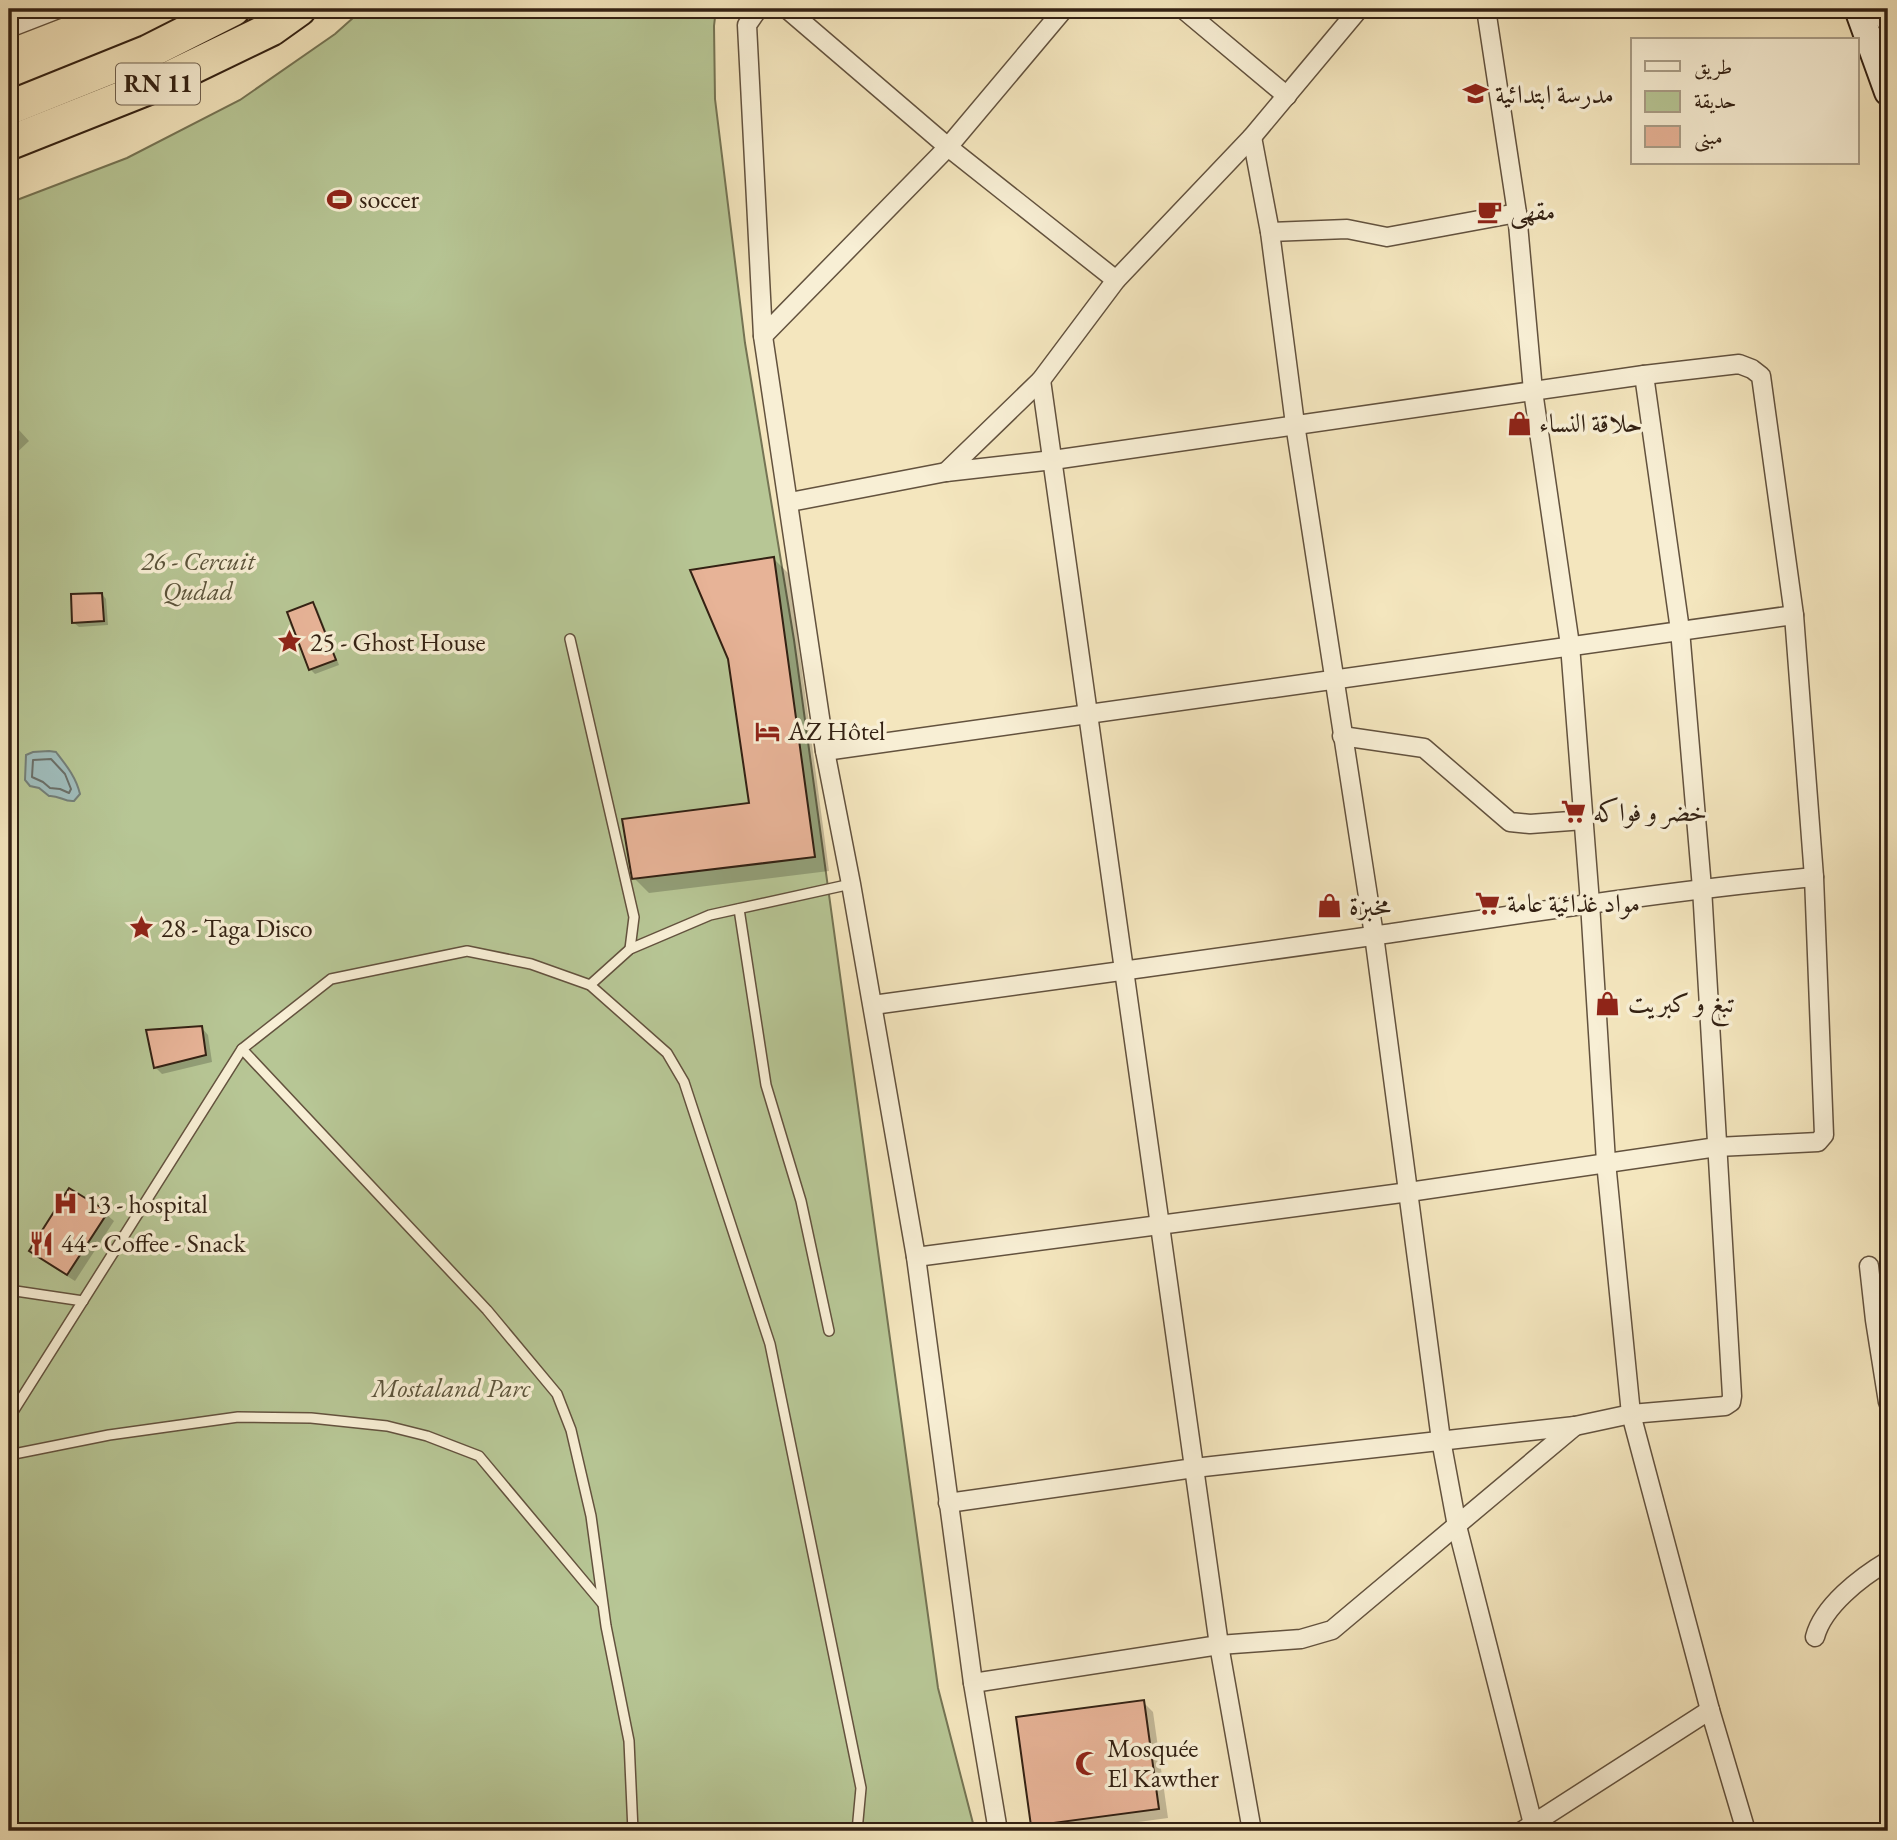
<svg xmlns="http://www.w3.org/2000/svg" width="1897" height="1840" viewBox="0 0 1897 1840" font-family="'EB Garamond',Amiri,serif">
<rect width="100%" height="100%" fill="#f4e6be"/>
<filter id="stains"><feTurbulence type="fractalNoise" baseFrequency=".00286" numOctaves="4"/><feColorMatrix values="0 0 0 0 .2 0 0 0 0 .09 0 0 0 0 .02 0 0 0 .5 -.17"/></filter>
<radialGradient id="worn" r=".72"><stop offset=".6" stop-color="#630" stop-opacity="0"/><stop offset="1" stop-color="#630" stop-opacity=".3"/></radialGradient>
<path fill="#b7c695" stroke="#757454" stroke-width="2" d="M363 9H716L714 26 715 99 745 343 794 640 938 1688 975 1831H9V203L127 158 240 100 335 34Z"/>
<path fill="#a0bdbc" stroke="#747f78" stroke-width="2" d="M49 751 56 752C66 765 76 777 80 794L74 801C64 802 59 795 49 796L39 788 30 786 25 780 26 755 33 752Z"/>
<g fill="#0003">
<path d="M9 419 29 441 9 460Z"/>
<path d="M774 559 789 574 829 871 649 893 634 878 751 805Z"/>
<path d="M102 594 106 599 108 625 79 627 74 623Z"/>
<path d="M313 604 317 608 339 665 315 674 310 669Z"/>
<path d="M201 1027 208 1035 212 1062 162 1074 155 1067Z"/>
<path d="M106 1214 114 1221 75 1281 38 1258 31 1251Z"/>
<path d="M1143 1702 1153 1712 1168 1818 1071 1831H1038L1032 1825Z"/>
</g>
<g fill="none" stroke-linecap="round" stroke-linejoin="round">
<path stroke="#6a6f68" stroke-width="2" d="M51 759 65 774 71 789 69 793 60 789 50 788 43 782 32 777 33 760Z"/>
</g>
<g fill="#e7b397" stroke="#332113" stroke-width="2">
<path d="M774 557 815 857 632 879 622 819 749 803 728 659 690 570Z"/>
<path d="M102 593 104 621 72 623 71 594Z"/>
<path d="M313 602 336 660 309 670 287 612Z"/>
<path d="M202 1026 206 1055 154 1068 146 1030Z"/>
<path d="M69 1188 108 1212 67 1275 29 1251Z"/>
<path d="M1144 1700 1159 1809 1031 1826 1016 1717Z"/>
</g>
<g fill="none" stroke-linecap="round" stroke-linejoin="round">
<defs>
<g id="lane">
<path d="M570 639 634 917 630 949"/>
<path d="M739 909 766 1085 801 1201 829 1331"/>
<path d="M590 985 630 949 710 915 851 884"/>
<path d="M242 1049 487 1310 557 1394 571 1430 591 1516 606 1626 629 1741 633 1831"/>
<path d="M9 1290 83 1301"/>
<path d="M9 1418 242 1049 331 979 467 951 531 964 590 985 667 1053 684 1082 770 1344 861 1788 857 1831"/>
<path d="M9 1455 109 1435 238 1417 311 1418 387 1426 427 1436 479 1456 602 1603"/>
</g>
<g id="street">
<path d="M758 9 747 25 763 336 825 751 851 884 916 1257 973 1683 998 1831"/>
<path d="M787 9 948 147 1116 280"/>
<path d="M1183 9 1287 96"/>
<path d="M1486 9 1517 213 1533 391 1570 645 1590 903 1606 1162 1631 1414 1710 1710 1746 1831"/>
<path d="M9 28 58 9"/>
<path d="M1252 137 1270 232 1295 424 1374 935 1441 1440 1457 1526 1533 1824"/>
<path d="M1270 232 1347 229 1387 237 1517 213"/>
<path d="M763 336 948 147 1064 9"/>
<path d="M1041 380 1219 1645 1252 1831"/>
<path d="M946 472 1041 380 1116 280 1252 137 1359 9"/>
<path d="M790 502 946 472 1053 460 1644 375 1739 364 1752 369 1761 376 1794 615 1814 877 1824 1135 1818 1142 1717 1147 1409 1192 916 1257"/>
<path d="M1342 736 1424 748 1510 822 1530 824 1584 820"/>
<path d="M825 751 1794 615"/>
<path d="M873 1005C1039 982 1206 960 1372 936 1520 914 1666 891 1814 877"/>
<path d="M1869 1266 1875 1320 1888 1402"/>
<path d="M948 1503 1194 1468 1575 1426 1631 1414 1725 1406 1731 1402 1732 1396 1702 888 1680 630 1644 375"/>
<path d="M1815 1637C1823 1606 1861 1577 1888 1561"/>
<path d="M973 1683 1219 1645 1301 1639 1332 1630 1575 1426"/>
<path d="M1522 1831 1710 1710"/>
</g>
<g id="secondary">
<path d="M1858 9 1888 92"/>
<path d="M1885 9 1888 18"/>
</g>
<g id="highway">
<path d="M9 108 148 52 233 9"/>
<path d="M9 143 155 85 271 29 299 9"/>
</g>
</defs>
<use href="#lane" stroke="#63523e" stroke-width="12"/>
<use href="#street" stroke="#63523e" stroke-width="21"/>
<use href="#secondary" stroke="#332113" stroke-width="30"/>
<use href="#highway" stroke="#332113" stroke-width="37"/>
<use href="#lane" stroke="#f8efd5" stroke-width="9"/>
<use href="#street" stroke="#f8efd5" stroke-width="18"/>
<use href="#secondary" stroke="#f8efd5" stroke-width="26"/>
<use href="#highway" stroke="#f4e6be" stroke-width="33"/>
</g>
<defs>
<symbol id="school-bare" viewBox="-9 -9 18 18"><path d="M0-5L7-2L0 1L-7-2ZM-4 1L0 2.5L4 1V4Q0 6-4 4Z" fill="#8f2418" stroke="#f8efd5" stroke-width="2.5" paint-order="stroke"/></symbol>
<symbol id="stadium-bare" viewBox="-9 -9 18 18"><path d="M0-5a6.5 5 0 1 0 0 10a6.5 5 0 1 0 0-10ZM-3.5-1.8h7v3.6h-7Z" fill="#8f2418" stroke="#f8efd5" stroke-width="2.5" paint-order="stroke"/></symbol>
<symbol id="cafe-bare" viewBox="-9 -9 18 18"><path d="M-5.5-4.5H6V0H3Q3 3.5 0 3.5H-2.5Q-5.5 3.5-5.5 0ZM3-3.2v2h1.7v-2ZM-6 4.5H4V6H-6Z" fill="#8f2418" stroke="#f8efd5" stroke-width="2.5" paint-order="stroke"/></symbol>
<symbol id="shop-bare" viewBox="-9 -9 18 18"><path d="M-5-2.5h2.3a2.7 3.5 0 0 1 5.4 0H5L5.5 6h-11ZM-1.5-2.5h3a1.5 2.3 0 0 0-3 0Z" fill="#8f2418" stroke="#f8efd5" stroke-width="2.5" paint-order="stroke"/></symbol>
<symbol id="sight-bare" viewBox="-9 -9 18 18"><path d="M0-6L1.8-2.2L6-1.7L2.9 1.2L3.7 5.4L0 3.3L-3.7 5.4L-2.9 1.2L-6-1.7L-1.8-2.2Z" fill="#8f2418" stroke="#f8efd5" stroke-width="2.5" paint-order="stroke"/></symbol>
<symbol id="hotel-bare" viewBox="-9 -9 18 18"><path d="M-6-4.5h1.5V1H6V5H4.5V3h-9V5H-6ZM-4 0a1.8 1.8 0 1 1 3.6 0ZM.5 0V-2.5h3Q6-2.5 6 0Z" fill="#8f2418" stroke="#f8efd5" stroke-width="2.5" paint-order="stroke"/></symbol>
<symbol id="supermarket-bare" viewBox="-9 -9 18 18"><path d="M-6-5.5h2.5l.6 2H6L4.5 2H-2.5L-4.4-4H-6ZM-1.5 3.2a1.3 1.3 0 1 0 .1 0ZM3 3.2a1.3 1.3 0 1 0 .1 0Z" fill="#8f2418" stroke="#f8efd5" stroke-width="2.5" paint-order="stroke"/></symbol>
<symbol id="hospital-bare" viewBox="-9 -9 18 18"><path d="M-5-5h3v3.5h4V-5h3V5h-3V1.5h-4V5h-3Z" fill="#8f2418" stroke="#f8efd5" stroke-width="2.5" paint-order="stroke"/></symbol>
<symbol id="restaurant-bare" viewBox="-9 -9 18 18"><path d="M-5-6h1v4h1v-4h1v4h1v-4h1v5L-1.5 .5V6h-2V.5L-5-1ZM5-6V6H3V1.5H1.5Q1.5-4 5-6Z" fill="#8f2418" stroke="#f8efd5" stroke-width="2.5" paint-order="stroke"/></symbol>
<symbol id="mosque-bare" viewBox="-9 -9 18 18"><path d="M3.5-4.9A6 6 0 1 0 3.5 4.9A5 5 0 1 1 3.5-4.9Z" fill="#8f2418" stroke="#f8efd5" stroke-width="2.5" paint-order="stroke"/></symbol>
</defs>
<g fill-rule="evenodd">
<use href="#school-bare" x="1458" y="76" width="35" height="35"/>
<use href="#stadium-bare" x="322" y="182" width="35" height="35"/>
<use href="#cafe-bare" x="1472" y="194" width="35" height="35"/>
<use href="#shop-bare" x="1502" y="406" width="35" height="35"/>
<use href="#sight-bare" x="272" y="624" width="35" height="35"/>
<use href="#hotel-bare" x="750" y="714" width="35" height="35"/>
<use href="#supermarket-bare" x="1556" y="794" width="35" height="35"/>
<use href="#supermarket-bare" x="1470" y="886" width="35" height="35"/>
<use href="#shop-bare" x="1312" y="888" width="35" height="35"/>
<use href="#sight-bare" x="124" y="910" width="35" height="35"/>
<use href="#shop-bare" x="1590" y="986" width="35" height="35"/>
<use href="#hospital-bare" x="48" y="1186" width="35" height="35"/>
<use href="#restaurant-bare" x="24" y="1226" width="35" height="35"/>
<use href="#mosque-bare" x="1070" y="1746" width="35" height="35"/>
</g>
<g text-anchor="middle" stroke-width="7" stroke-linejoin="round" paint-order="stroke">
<rect fill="#f8efd5" stroke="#6e5f4d" stroke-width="2" x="116" y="63.5" width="84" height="41" rx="5"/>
<g font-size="24" font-weight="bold" fill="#332113">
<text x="158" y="92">RN 11</text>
</g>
<g font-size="26" fill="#332113" stroke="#f8efd5" text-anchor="start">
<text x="1495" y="103">مدرسة ابتدائية</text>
<text x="359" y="208">soccer</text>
<text x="1510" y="220">مقهى</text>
<text x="1539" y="432">حلاقة النساء</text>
<text x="310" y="651">25 - Ghost House</text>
<text x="788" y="740">AZ Hôtel</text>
<text x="1593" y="821">خضر و فواكه</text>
<text x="1507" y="912">مواد غذائية عامة</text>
<text x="1349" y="915">مخبزة</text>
<text x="161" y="937">28 - Taga Disco</text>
<text x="1628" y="1012">تبغ و كبريت</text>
<text x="86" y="1213">13 - hospital</text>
<text x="61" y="1252">44 - Coffee - Snack</text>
<text x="1107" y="1757">Mosquée<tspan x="1107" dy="30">El Kawther</tspan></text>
</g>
<g font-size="26" font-style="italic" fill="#5b533a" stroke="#f8efd5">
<text x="198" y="570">26 - Cercuit<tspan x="198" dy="30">Qudad</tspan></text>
<text x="451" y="1397">Mostaland Parc</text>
</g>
</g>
<rect width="1897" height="1840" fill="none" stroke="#f4e6be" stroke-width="35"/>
<rect x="10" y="10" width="1876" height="1819" fill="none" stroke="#332113" stroke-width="3.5"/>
<rect x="18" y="18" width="1862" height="1805" fill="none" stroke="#332113" stroke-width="2"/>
<rect x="1631" y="38" width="228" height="126" fill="#f8efd5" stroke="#a99d87" stroke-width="2"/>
<rect x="1645" y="61" width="35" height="10" fill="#f8efd5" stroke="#a99d87" stroke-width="2"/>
<text x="1694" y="74" font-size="21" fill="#332113">طريق</text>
<rect x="1645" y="91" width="35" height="21" fill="#b7c695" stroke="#a99d87" stroke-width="2"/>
<text x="1694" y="108" font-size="21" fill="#332113">حديقة</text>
<rect x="1645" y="126" width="35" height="21" fill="#e7b397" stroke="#a99d87" stroke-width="2"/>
<text x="1694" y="144" font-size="21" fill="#332113">مبنى</text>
<rect width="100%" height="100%" filter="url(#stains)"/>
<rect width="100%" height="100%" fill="url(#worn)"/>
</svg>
